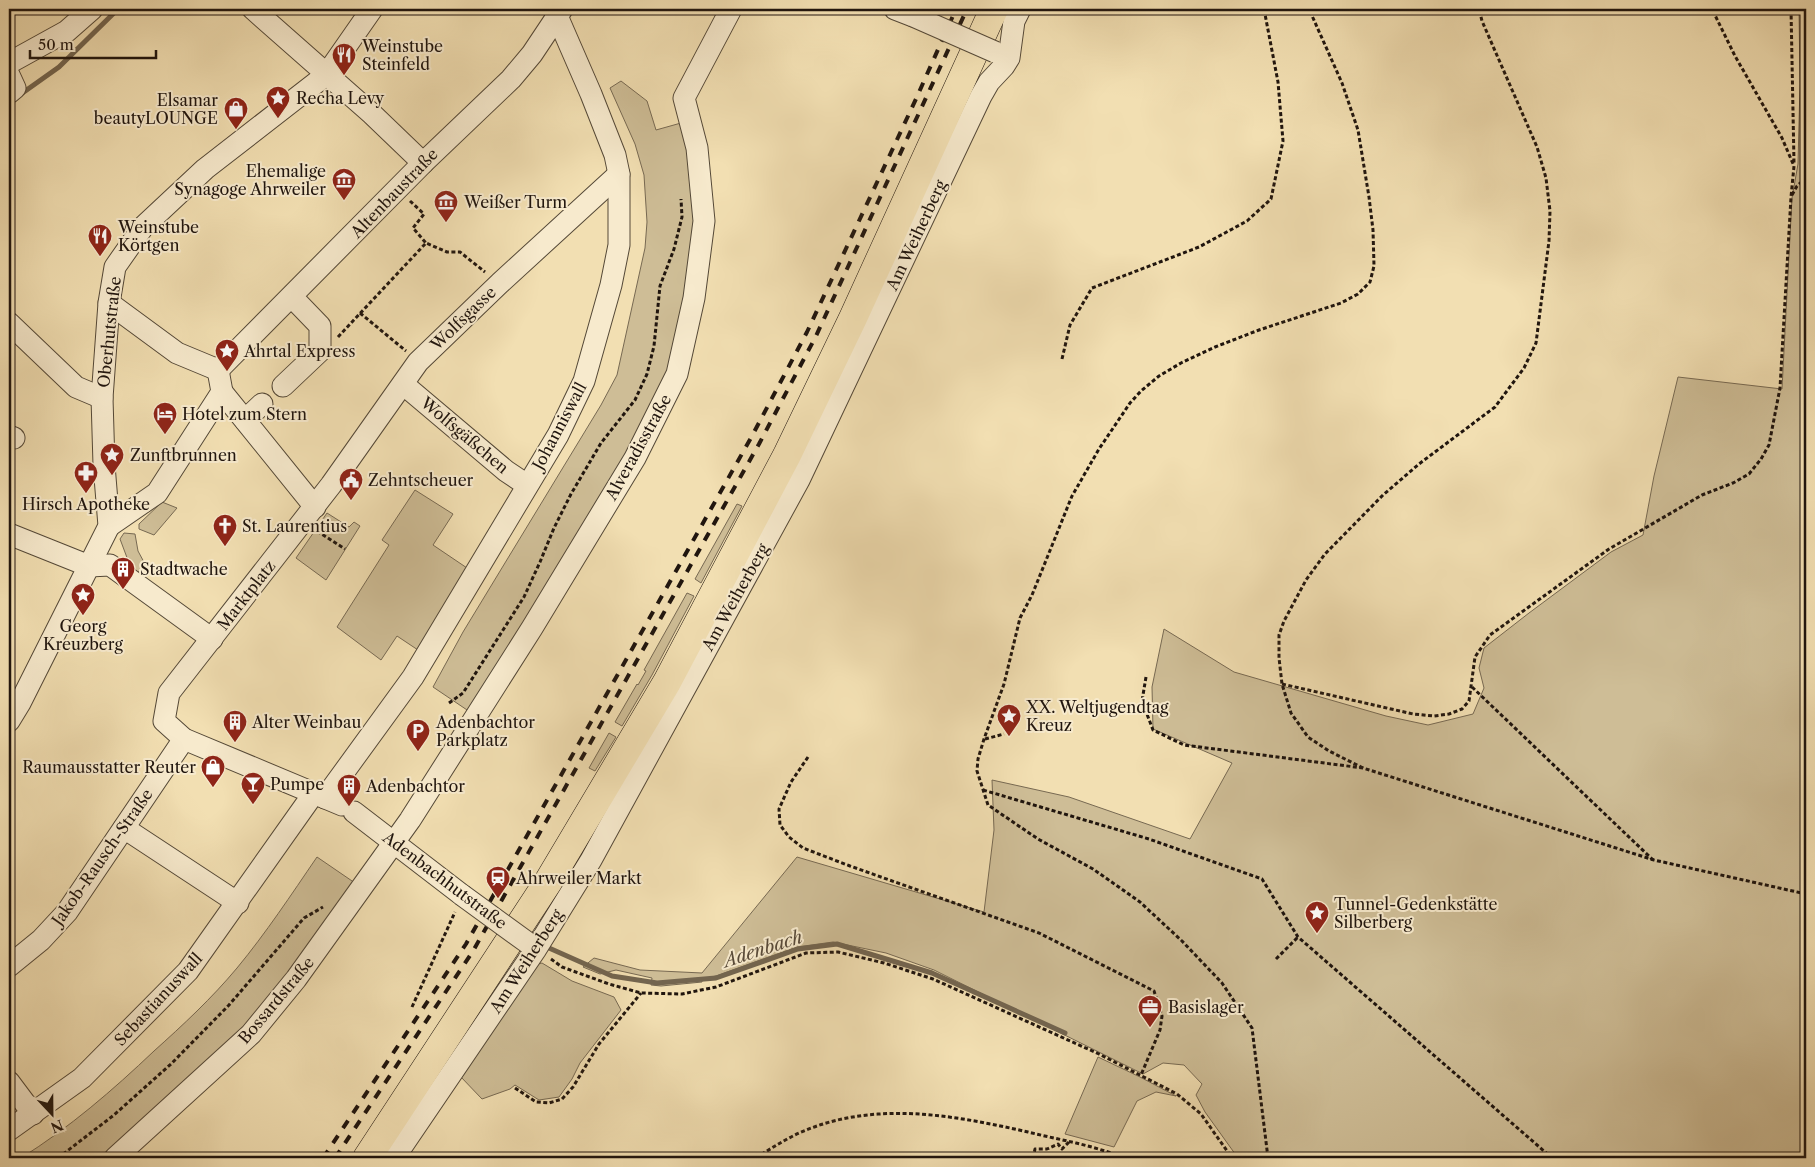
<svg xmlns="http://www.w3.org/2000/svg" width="1815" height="1167" viewBox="0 0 1815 1167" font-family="'Libre Caslon Text',serif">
<rect width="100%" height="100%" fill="#f2dfb2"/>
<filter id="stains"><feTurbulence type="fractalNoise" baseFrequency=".004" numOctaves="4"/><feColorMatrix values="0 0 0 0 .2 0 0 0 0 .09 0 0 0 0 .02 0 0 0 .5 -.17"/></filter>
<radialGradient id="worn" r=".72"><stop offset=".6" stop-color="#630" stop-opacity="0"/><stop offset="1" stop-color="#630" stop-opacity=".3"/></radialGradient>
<g fill="#cebd96" stroke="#776952">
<path d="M1799 9H1806V1158H1238L1205 1112 1196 1095 1202 1084 1184 1065 1163 1063 1143 1074 934 970 886 953 833 942 797 947 716 976 702 979V982L661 986 651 985 652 978 616 970 600 974 583 967 594 958 640 970 702 973 797 857 984 912 994 830 992 780 1069 797 1190 839 1232 763 1153 729 1152 687 1164 629 1234 672 1386 716 1428 725 1473 714 1484 688 1479 668 1484 648 1529 613 1611 552 1643 535 1654 476 1678 377 1782 389 1792 198 1798 164 1800 84Z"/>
<path d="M621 81 647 101 656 130 681 123 688 149 698 219 670 372 626 456 473 714 433 687 463 632 601 405 617 375 645 248 647 222 644 175 635 144 610 88Z"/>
<path d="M415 490 453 514 433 545 470 570 421 652 397 636 381 660 337 627 389 545 382 540Z"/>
<path d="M162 502 177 508 154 535 139 529V524Z"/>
<path d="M737 504 742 506 701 583 695 579Z"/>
<path d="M327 513 349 527 354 522 360 526 326 580 296 558Z"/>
<path d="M124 533 135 534 138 551 145 564 140 572 132 571 120 539Z"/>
<path d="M687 593 694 596 652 675 622 726 615 722 637 684 638 685 646 671 644 670Z"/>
<path d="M609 733 616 737 595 771 589 768Z"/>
<path d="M317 857 355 883 288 973 244 1027 139 1130 101 1158H21C69 1128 113 1090 154 1051 183 1025 212 998 237 968 266 933 291 895 317 857Z"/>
<path d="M542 963 572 981 614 997 621 1010 580 1063 572 1079 559 1097 539 1100 515 1085 510 1089 482 1099 460 1076 534 965Z"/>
<path d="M1098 1057 1140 1077 1176 1096 1156 1092 1137 1101 1114 1147 1065 1134Z"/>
</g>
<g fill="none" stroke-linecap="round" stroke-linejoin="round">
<g stroke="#73654f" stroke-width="5">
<path d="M21 94 59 67 118 9"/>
<path d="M549 948 612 976 657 983 716 978 798 949 837 944 932 973 1065 1033"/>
</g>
<defs>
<g id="minor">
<path d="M253 9 372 114 423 163"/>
<path d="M895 9 913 16"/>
<path d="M9 63 67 31 92 9"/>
<path d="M9 75 15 88 9 93"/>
<path d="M109 303 177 353 218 370"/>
<path d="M9 323 76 387 102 398"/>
<path d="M218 370 423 163 511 79 532 54 562 9"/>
<path d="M403 384 506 471 527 485"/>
<path d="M283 386 320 351V326L292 297"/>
<path d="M222 392 315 507"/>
<path d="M245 420 262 404"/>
<path d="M9 436 14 438"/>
<path d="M109 526 157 493 222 392 218 370"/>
<path d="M9 534 89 566 110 565 212 639"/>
<path d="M9 721 20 703 109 526 104 465 102 398 109 303 115 267 143 227 205 169 326 75 372 9"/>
<path d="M325 798 413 677 558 435 584 381 611 285 619 245V174L615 155 591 94 554 9"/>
<path d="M342 805 184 739 164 721 169 693 331 485 418 362 500 283 619 174"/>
<path d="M354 812 462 895"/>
<path d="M124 828 238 903"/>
<path d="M9 966 41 940 67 912 184 739"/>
<path d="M9 1082 33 1114"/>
<path d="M9 1130 82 1078 188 971 314 793"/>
<path d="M115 1158 251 1034 296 979 410 820 532 628 635 458 677 374 694 298 704 221 697 148 684 98 731 9"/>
<path d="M394 1158 536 949 591 860 799 480 981 96 989 82 1004 66 1009 58 1014 21 1020 9"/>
</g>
<path id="major" d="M367 1158 548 882 667 682 787 455 853 318 994 9"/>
</defs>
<use href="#minor" stroke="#544837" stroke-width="23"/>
<use href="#major" stroke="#20150e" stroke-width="29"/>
<g stroke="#20150e" stroke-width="3" stroke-dasharray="4 2.5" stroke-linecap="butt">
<path d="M1791 9 1794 163"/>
<path d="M1792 195 1797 186 1806 178"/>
<path d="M410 201 424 214 413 228 426 243"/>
<path d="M360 313 406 351"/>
<path d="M338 337 426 243 447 252H460L485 272"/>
<path d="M1062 359 1070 325 1092 288 1199 247 1247 221 1271 199 1283 141 1278 82 1264 9"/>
<path d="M317 531 345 549"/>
<path d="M1146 677 1142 701 1153 730 1184 745 1363 768 1654 860 1806 894"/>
<path d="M1282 684 1413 714 1434 716 1449 714 1462 709 1469 701 1475 657 1490 635 1609 549 1702 495 1733 483 1749 474 1761 459 1769 445 1780 388 1791 197 1794 166 1782 138 1735 56 1712 9"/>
<path d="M1472 687 1653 860"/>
<path d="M449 703 463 693 524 597 540 562 554 528 571 494 601 443 635 400 647 374 654 346 660 286 674 249 682 217 681 199"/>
<path d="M985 739 1004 734"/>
<path d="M808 757 791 782 779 809 780 825 789 837 803 848 850 866 1039 933 1154 991 1162 1016 1160 1030 1141 1075"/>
<path d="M1363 768 1329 751 1308 737 1291 713 1282 684 1279 658V635L1284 621 1306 580 1325 554 1383 495 1419 464 1495 407 1524 368 1536 343 1549 241 1550 211 1546 178 1537 147 1482 21 1479 9"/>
<path d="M983 790 1149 839 1262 879 1298 937 1552 1158"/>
<path d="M551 959 562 967 609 984 641 993 682 994 716 987 806 953 838 952 884 963 933 979 1099 1054 1177 1094 1201 1114 1232 1158"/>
<path d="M1276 959 1298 937"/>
<path d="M412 1007 455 912"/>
<path d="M515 1088 536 1102 549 1103 562 1099 573 1087 599 1044 641 993"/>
<path d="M58 1158 114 1115 171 1064 229 1005 304 918 323 907"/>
<path d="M756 1158C770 1149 784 1140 799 1133 873 1100 953 1115 1028 1132 1060 1140 1093 1145 1124 1158"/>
<path d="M1033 1158 1035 1149H1047L1058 1144 1062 1149 1069 1142"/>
<path d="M1268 1158 1252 1028 1222 983 1182 941 1140 902 1093 869 1038 839 988 805 977 771 978 759 984 739 1004 684 1020 618 1032 595 1072 496 1099 449 1130 403 1141 391 1159 376 1181 363 1215 347 1259 330 1341 303 1358 294 1370 282 1374 266 1373 230 1369 197 1358 130 1342 83 1309 9"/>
</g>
<use href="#minor" stroke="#f7eacd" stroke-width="21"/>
<use href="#major" stroke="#f2dfb2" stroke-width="28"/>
<g stroke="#20150e" stroke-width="4" stroke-dasharray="9 9" stroke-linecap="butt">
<path d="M323 1158 466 944 752 436 807 332 916 99 956 9"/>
<path d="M335 1158 473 951 759 444 816 336 967 9"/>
</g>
<defs>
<g id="minor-bridge">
<path d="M913 16 995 52"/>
<path d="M462 895 528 943"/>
</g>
</defs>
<use href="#minor-bridge" stroke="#544837" stroke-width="23" stroke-linecap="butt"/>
<use href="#minor-bridge" stroke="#f7eacd" stroke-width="21"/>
</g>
<defs>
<symbol id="restaurant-pin" viewBox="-11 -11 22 30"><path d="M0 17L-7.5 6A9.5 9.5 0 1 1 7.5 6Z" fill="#8f2418" stroke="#f7eacd"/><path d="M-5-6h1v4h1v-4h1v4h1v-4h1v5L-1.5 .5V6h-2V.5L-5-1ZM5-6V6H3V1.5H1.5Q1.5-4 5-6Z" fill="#fff"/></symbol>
<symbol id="sight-pin" viewBox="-11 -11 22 30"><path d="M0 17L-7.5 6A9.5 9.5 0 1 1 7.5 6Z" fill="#8f2418" stroke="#f7eacd"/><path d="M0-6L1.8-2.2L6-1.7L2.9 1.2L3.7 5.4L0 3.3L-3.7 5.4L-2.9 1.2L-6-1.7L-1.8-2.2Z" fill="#fff"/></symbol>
<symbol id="shop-pin" viewBox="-11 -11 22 30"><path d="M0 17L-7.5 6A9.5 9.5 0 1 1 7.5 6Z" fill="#8f2418" stroke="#f7eacd"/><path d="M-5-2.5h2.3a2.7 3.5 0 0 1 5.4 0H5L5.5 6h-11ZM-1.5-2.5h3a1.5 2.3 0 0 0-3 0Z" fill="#fff"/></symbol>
<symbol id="museum-pin" viewBox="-11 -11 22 30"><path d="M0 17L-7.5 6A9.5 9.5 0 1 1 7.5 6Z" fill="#8f2418" stroke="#f7eacd"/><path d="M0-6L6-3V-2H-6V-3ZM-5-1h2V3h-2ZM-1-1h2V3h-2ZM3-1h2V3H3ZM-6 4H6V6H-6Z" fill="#fff"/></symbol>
<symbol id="hotel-pin" viewBox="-11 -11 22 30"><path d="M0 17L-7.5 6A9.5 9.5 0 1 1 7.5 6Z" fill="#8f2418" stroke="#f7eacd"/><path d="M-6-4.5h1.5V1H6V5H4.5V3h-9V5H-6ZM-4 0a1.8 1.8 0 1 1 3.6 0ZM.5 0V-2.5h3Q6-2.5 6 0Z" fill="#fff"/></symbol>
<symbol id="pharmacy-pin" viewBox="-11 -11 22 30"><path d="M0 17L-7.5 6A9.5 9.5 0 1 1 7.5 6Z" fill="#8f2418" stroke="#f7eacd"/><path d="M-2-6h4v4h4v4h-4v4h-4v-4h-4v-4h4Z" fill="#fff"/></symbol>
<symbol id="civic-pin" viewBox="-11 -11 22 30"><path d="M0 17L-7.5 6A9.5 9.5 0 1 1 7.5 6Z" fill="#8f2418" stroke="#f7eacd"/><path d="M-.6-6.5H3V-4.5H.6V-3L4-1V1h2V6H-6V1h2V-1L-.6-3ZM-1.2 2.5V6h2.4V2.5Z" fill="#fff"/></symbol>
<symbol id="church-pin" viewBox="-11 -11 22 30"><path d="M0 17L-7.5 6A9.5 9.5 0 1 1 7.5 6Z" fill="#8f2418" stroke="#f7eacd"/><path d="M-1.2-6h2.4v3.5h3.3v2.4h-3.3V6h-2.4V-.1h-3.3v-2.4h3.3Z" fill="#fff"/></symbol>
<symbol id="building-pin" viewBox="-11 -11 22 30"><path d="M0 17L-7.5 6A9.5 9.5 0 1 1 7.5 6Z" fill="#8f2418" stroke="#f7eacd"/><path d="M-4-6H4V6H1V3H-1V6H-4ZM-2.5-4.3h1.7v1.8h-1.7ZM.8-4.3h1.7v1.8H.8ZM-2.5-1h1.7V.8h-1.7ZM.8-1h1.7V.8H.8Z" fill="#fff"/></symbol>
<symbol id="parking-pin" viewBox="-11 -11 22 30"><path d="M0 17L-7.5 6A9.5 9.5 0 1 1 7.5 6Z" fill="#8f2418" stroke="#f7eacd"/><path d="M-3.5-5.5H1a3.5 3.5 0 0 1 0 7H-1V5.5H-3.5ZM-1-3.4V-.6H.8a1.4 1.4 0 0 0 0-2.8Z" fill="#fff"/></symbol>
<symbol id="bar-pin" viewBox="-11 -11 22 30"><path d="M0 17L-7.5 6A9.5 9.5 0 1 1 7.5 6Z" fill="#8f2418" stroke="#f7eacd"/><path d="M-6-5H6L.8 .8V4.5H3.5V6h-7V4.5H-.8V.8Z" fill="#fff"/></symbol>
<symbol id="station-pin" viewBox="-11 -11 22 30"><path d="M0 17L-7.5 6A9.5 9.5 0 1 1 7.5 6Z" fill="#8f2418" stroke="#f7eacd"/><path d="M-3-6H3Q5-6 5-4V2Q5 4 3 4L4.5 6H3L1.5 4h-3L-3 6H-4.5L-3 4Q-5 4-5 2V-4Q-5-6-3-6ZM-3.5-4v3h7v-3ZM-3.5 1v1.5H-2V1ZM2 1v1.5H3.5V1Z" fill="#fff"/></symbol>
<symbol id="office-pin" viewBox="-11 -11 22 30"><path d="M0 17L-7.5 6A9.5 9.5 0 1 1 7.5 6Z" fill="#8f2418" stroke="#f7eacd"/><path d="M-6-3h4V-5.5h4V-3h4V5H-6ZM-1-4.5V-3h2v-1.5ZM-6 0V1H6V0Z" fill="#fff"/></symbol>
</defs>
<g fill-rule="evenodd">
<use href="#restaurant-pin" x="330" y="41" width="28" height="38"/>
<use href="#sight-pin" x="264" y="84" width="28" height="38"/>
<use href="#shop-pin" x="222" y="95" width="28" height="38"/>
<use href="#museum-pin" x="330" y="166" width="28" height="38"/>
<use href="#museum-pin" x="432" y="188" width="28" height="38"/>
<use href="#restaurant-pin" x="86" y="222" width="28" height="38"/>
<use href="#sight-pin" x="213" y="337" width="28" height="38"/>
<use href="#hotel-pin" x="151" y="400" width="28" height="38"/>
<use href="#sight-pin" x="98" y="441" width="28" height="38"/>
<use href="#pharmacy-pin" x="72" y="459" width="28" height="38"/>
<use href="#civic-pin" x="337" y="466" width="28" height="38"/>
<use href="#church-pin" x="211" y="512" width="28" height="38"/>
<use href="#building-pin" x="109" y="555" width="28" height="38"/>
<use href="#sight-pin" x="69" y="581" width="28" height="38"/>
<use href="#sight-pin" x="995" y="702" width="28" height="38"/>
<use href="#building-pin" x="221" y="708" width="28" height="38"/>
<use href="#parking-pin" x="404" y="717" width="28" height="38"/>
<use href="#shop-pin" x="199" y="753" width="28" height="38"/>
<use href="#bar-pin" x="239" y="770" width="28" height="38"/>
<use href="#building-pin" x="335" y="772" width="28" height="38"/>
<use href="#station-pin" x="484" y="864" width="28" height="38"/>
<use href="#sight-pin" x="1303" y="899" width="28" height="38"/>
<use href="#office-pin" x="1136" y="993" width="28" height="38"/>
</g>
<g text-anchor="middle" stroke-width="4" stroke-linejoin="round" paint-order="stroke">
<g font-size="16" fill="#20150e" stroke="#f7eacd" text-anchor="start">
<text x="362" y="52">Weinstube<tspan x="362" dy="18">Steinfeld</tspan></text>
<text x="296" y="104">Recha Levy</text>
<text x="218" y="106" text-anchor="end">Elsamar<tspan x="218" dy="18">beautyLOUNGE</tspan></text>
<text x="326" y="177" text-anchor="end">Ehemalige<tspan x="326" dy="18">Synagoge Ahrweiler</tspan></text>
<text x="464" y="208">Weißer Turm</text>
<text x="118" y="233">Weinstube<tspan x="118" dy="18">Körtgen</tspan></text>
<text x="244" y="357">Ahrtal Express</text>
<text x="182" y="420">Hotel zum Stern</text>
<text x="130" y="461">Zunftbrunnen</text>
<text x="368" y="486">Zehntscheuer</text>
<text x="86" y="510" text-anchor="middle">Hirsch Apotheke</text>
<text x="242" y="532">St. Laurentius</text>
<text x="140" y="575">Stadtwache</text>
<text x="83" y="632" text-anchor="middle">Georg<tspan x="83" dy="18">Kreuzberg</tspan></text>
<text x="1026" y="713">XX. Weltjugendtag<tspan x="1026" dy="18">Kreuz</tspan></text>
<text x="252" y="728">Alter Weinbau</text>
<text x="436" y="728">Adenbachtor<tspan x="436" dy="18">Parkplatz</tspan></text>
<text x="196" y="773" text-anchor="end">Raumausstatter Reuter</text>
<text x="270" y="790">Pumpe</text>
<text x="366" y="792">Adenbachtor</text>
<text x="516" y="884">Ahrweiler Markt</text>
<text x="1334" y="910">Tunnel-Gedenkstätte<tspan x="1334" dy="18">Silberberg</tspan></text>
<text x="1168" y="1013">Basislager</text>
</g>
<g font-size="16" fill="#20150e" stroke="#f7eacd">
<text transform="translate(394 193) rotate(-46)" y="6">Altenbaustraße</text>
<text transform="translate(916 235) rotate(-65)" y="6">Am Weiherberg</text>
<text transform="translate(463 318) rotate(-44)" y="6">Wolfsgasse</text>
<text transform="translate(109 332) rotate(-84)" y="6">Oberhutstraße</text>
<text transform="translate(559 426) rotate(-62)" y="6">Johanniswall</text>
<text transform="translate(465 435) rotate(40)" y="6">Wolfsgäßchen</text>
<text transform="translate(638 447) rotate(-61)" y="6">Alveradisstraße</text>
<text transform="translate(246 595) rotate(-52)" y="6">Marktplatz</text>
<text transform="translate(735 597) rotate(-61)" y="6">Am Weiherberg</text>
<text transform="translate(102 857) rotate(-55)" y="6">Jakob-Rausch-Straße</text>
<text transform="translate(445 880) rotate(37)" y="6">Adenbachhutstraße</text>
<text transform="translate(526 961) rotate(-57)" y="6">Am Weiherberg</text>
<text transform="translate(158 999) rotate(-47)" y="6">Sebastianuswall</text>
<text transform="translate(276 1000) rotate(-50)" y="6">Bossardstraße</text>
</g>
<g font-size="18" font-style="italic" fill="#584a39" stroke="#f7eacd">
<text transform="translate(763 949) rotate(-18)" y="6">Adenbach</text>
</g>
</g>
<rect width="1815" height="1167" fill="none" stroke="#f2dfb2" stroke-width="30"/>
<rect x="10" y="10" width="1795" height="1147" fill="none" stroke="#20150e" stroke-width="2.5"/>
<rect x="15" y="15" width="1785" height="1137" fill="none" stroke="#20150e"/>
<g transform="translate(52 1114) rotate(158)" stroke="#f7eacd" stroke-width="4" paint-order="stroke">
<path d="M0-4L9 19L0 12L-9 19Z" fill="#20150e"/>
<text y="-8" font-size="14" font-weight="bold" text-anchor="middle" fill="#20150e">N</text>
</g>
<path d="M30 50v8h126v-8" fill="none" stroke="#20150e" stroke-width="2.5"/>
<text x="38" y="50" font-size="15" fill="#20150e" stroke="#f7eacd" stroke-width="4" paint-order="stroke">50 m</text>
<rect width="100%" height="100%" filter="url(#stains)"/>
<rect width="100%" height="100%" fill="url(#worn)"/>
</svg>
